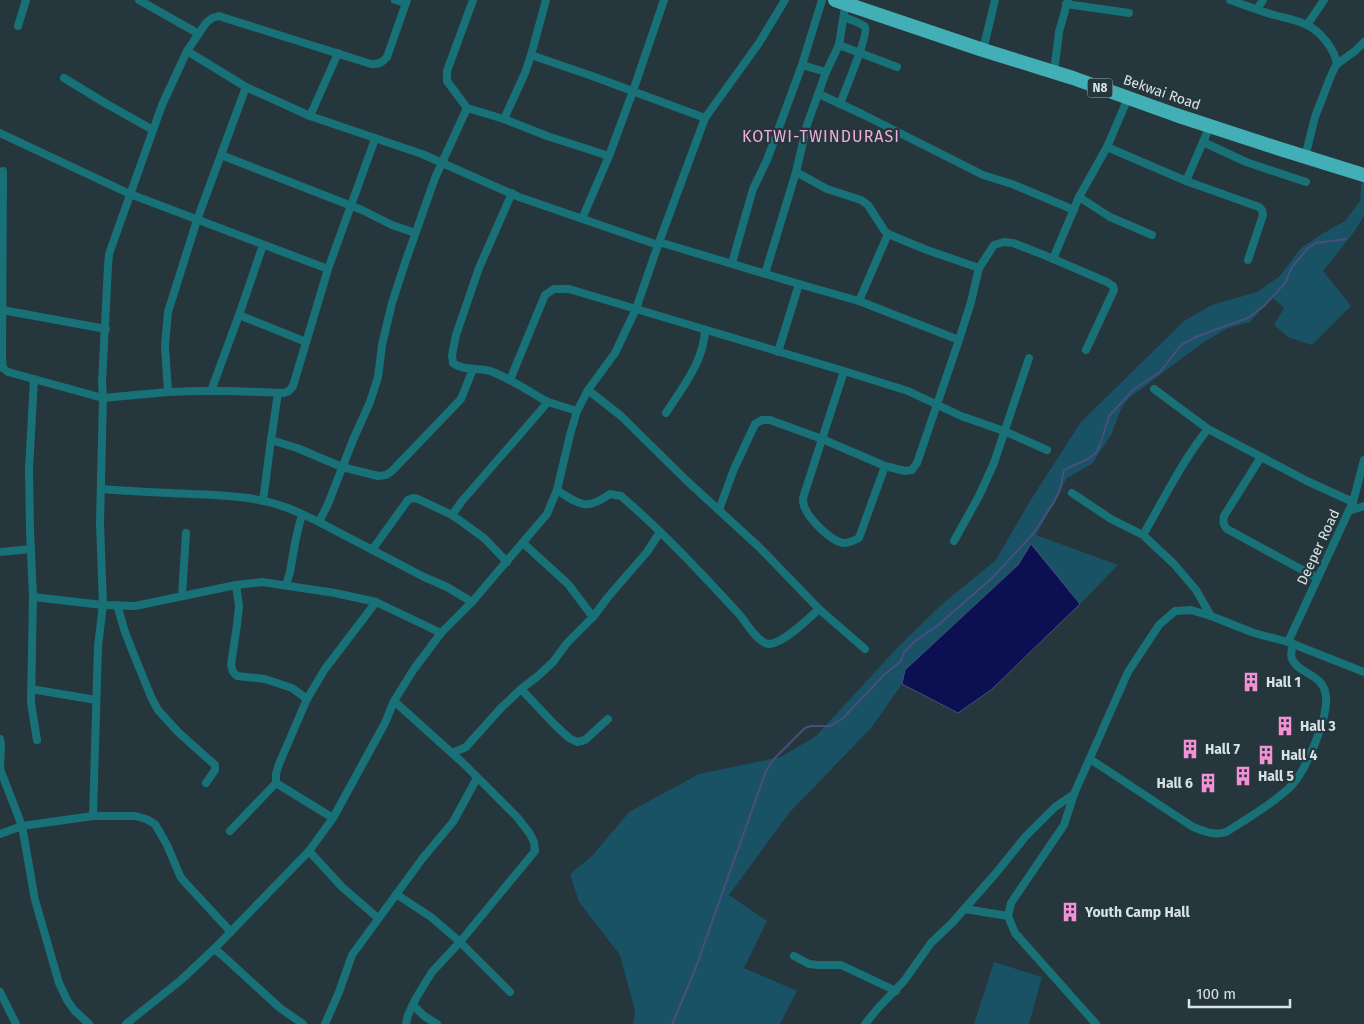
<svg xmlns="http://www.w3.org/2000/svg" width="1364" height="1024" viewBox="0 0 1364 1024" font-family="'Fira Sans',sans-serif">
<rect width="100%" height="100%" fill="#25363c"/>
<g fill="#195265">
<path d="M1362 178 1364 179V216L1354 232 1323 271 1351 306 1312 345 1288 337 1274 325 1284 308 1272 297 1250 322 1228 328 1201 344 1128 399 1121 409 1111 435 1092 464 1067 478 1036 535 1118 565 1080 604 1031 544 1018 565 905 670 902 684 871 728 789 813 729 895 767 921 744 968 797 991 780 1024H633L635 1011 620 955 579 902 570 874 592 856 629 812 699 774 781 757 816 736 897 648 942 604 996 560 1030 501 1081 422 1184 321 1212 305 1257 292 1280 276 1301 248 1322 234 1345 221 1360 201Z"/>
<path d="M994 962 1042 977 1029 1024H974Z"/>
</g>
<path fill="#0c0f51" stroke="#494e7e" d="M1031 544 1080 604 991 690 958 713 902 684 905 670 1018 565Z"/>
<g fill="none" stroke-linecap="round" stroke-linejoin="round">
<path stroke="#494e7e" stroke-width="2" d="M672 1024 693 975 766 771 772 761 805 728 811 726H830L843 718 884 675 901 661 904 652 915 641 937 626 992 578 1033 534 1054 502 1060 490 1064 470 1088 459 1096 453 1101 442 1109 416 1134 389 1160 372 1181 345 1198 336 1248 318 1264 306 1285 283 1292 267 1308 248 1316 243 1346 239"/>
<g stroke="#187177" stroke-width="8">
<path d="M139 0 199 34"/>
<path d="M395 0 406 3"/>
<path d="M1230 0C1245 5 1259 11 1274 15 1285 18 1297 20 1307 25 1321 32 1334 48 1337 64"/>
<path d="M1066 4 1129 13"/>
<path d="M1257 9 1263 0"/>
<path d="M1307 25 1324 0"/>
<path d="M18 26 26 0"/>
<path d="M839 45 897 67"/>
<path d="M983 50 995 0"/>
<path d="M187 51 246 87 310 116 422 154 519 197 658 245"/>
<path d="M531 55 546 0"/>
<path d="M802 65 826 72"/>
<path d="M1054 72 1059 32 1068 0"/>
<path d="M64 78 105 103 153 130"/>
<path d="M819 94 862 114 983 175 1012 184 1074 210"/>
<path d="M840 104C844 93 869 34 865 27 862 23 848 19 844 17"/>
<path d="M467 108 447 81V71L473 0"/>
<path d="M310 116 338 53"/>
<path d="M504 119 525 73 531 55 592 76 705 118"/>
<path d="M0 133 130 194 328 269"/>
<path d="M1203 142 1246 162 1306 182"/>
<path d="M1107 147 1186 181 1259 207 1262 210 1263 215 1248 260"/>
<path d="M221 155 362 210 392 225 415 233"/>
<path d="M1305 157 1315 117 1330 78 1334 69 1337 64 1355 51 1364 42"/>
<path d="M3 171 2 358 3 368 8 372 103 398 168 392 199 391H231L284 393 289 391 293 386 328 269 375 139"/>
<path d="M796 172 827 189 861 200 868 205 884 230 888 234 927 250 979 268"/>
<path d="M1186 181 1210 126"/>
<path d="M512 193 479 268 456 335 452 355 453 363C461 370 475 368 486 370 504 374 531 393 548 402"/>
<path d="M1079 197 1110 217 1152 235"/>
<path d="M582 219 609 156 633 91 664 0"/>
<path d="M659 242 799 284 859 301 959 340"/>
<path d="M1053 259 1079 197 1107 147 1128 98"/>
<path d="M732 263 753 189 767 160 802 65 822 0"/>
<path d="M765 274 796 172 807 125 826 72 839 45 846 1"/>
<path d="M859 301 888 234"/>
<path d="M0 309 2 310 106 329"/>
<path d="M239 315 306 342"/>
<path d="M778 352 799 284"/>
<path d="M844 371 803 498C803 500 803 503 804 506 808 518 831 542 844 543 850 543 855 540 859 538L885 466"/>
<path d="M34 379 29 469 30 529 33 597 31 703 37 740"/>
<path d="M510 380 545 295 554 289H569L844 371 908 391 961 416 1004 431 1047 450"/>
<path d="M1154 389 1208 429 1307 481 1353 502"/>
<path d="M588 390 621 416 686 480 759 547 819 609 865 649"/>
<path d="M211 391 239 315 263 245"/>
<path d="M168 392 165 346 168 312 197 220 246 87"/>
<path d="M278 393 271 440 297 448 342 467 378 476 386 475 392 471 461 399 473 369"/>
<path d="M666 413C682 388 704 361 705 330"/>
<path d="M1261 457 1224 516C1223 522 1223 525 1227 529L1317 578"/>
<path d="M101 489C124 491 147 492 170 493 214 495 262 494 302 514"/>
<path d="M557 490C580 505 586 511 610 494L621 496C663 532 700 572 738 613 745 620 758 645 770 644 784 643 809 618 819 609"/>
<path d="M1072 493 1111 519 1143 535 1174 564 1196 590 1211 616"/>
<path d="M263 501 271 440"/>
<path d="M719 510 734 469 755 424 762 420H770L822 439 885 466 905 471 912 470 917 463 959 340 971 302 979 268 994 245 1004 242 1013 243 1044 255 1107 282 1113 286 1114 290 1086 350"/>
<path d="M1349 511 1364 506"/>
<path d="M452 515 462 501 548 402 577 411"/>
<path d="M319 522 424 577 447 587 472 602"/>
<path d="M1143 535C1164 499 1182 461 1208 429"/>
<path d="M954 541 979 496 994 463 1029 358"/>
<path d="M523 543 568 584 593 617"/>
<path d="M372 550 408 500 413 498 418 499 452 515 462 522 484 538 507 562"/>
<path d="M0 552 31 549"/>
<path d="M236 585 239 606 237 625 231 665 233 672 237 676 265 679 292 688 307 699"/>
<path d="M286 585 290 572 296 538 302 514 319 522 328 504 353 440 370 402 378 377 382 345 392 303 405 263 435 178 467 108 504 119 547 136 609 156"/>
<path d="M182 596 186 533"/>
<path d="M33 597 103 605 135 606 236 585 262 582 335 593 376 602 441 633"/>
<path d="M117 605 125 632 134 655 152 699 158 710 179 733 215 765V770L206 783"/>
<path d="M1288 642 1353 502 1364 460"/>
<path d="M31 689 96 700"/>
<path d="M521 689 555 725 569 738 577 742 585 740 608 719"/>
<path d="M394 701 464 764 517 817 530 834 534 842 535 851 460 942 432 972 416 998 408 1015 406 1024"/>
<path d="M0 739 1 745 0 769"/>
<path d="M452 753 466 747 500 709 521 689 538 676 553 662 567 643 593 617 608 597 647 552 660 532"/>
<path d="M1090 759 1193 827C1203 831 1215 836 1226 832 1230 830 1235 826 1239 824 1256 813 1278 800 1292 785 1306 770 1328 718 1326 697 1324 673 1299 675 1292 659 1290 654 1292 649 1293 644"/>
<path d="M0 769 22 826 35 900 59 983 67 1000 74 1010 89 1024"/>
<path d="M276 783 333 818"/>
<path d="M93 816 98 646 103 605 100 523 103 398 102 383 108 266 109 254 162 105 187 51 206 23 212 18 219 16 228 19 371 64C379 64 382 63 387 57L407 0"/>
<path d="M230 831 276 783V774L279 764 307 699 325 669 376 602"/>
<path d="M0 834 22 826 93 816H135L146 819 155 824 167 845 181 878 231 932"/>
<path d="M309 851 342 887 378 918"/>
<path d="M396 894 431 917 460 942 510 992"/>
<path d="M965 909 1008 916"/>
<path d="M214 949 222 955 280 1008 303 1024"/>
<path d="M794 956 809 964 818 965H841L896 991"/>
<path d="M0 992 16 1024"/>
<path d="M413 1005 424 1016 437 1024"/>
<path d="M126 1024 181 980 214 949 309 851 333 818 385 723 394 701 414 669 441 633 472 602 547 514 557 490 570 435 577 411 588 390 615 353 636 309 658 245 705 118 759 43 785 0"/>
<path d="M325 1024 339 992 352 955 422 859 453 822 477 778"/>
<path d="M865 1024 879 1007 904 981 931 943 952 923 996 873 1026 836 1055 807 1074 794"/>
<path d="M1096 1024 1015 933 1008 916 1011 903 1064 825 1074 794 1128 672 1159 625 1175 611 1191 610 1211 616 1254 633 1288 642 1364 672"/>
</g>
<path stroke="#42afb6" stroke-width="14" d="M835 0 983 50 1073 78 1176 115 1277 148 1364 175"/>
</g>
<defs>
<symbol id="building-bare" viewBox="-9 -9 18 18"><path d="M-4-6H4V6H1V3H-1V6H-4ZM-2.5-4.3h1.7v1.8h-1.7ZM.8-4.3h1.7v1.8H.8ZM-2.5-1h1.7V.8h-1.7ZM.8-1h1.7V.8H.8Z" fill="#f391d5" stroke="#25363c" stroke-width="2.5" paint-order="stroke"/></symbol>
</defs>
<g fill-rule="evenodd">
<use href="#building-bare" x="1237" y="668" width="28" height="28"/>
<use href="#building-bare" x="1271" y="712" width="28" height="28"/>
<use href="#building-bare" x="1176" y="735" width="28" height="28"/>
<use href="#building-bare" x="1252" y="741" width="28" height="28"/>
<use href="#building-bare" x="1229" y="762" width="28" height="28"/>
<use href="#building-bare" x="1194" y="769" width="28" height="28"/>
<use href="#building-bare" x="1056" y="898" width="28" height="28"/>
</g>
<g text-anchor="middle" stroke-width="4.5" stroke-linejoin="round" paint-order="stroke">
<rect fill="#25363c" stroke="#a2aeb3" stroke-width="1" x="1087.5" y="78.5" width="25" height="19" rx="4"/>
<g font-size="12" font-weight="bold" fill="#d8e2e6">
<text x="1100" y="92">N8</text>
</g>
<g font-size="14" fill="#d8e2e6" stroke="#25363c">
<text transform="translate(1162 92) rotate(19)" y="5">Bekwai Road</text>
<text transform="translate(1318 547) rotate(-65)" y="5">Deeper Road</text>
</g>
<g font-size="14" font-weight="bold" fill="#d8e2e6" stroke="#25363c" text-anchor="start">
<text x="1266" y="687">Hall 1</text>
<text x="1300" y="731">Hall 3</text>
<text x="1205" y="754">Hall 7</text>
<text x="1281" y="760">Hall 4</text>
<text x="1258" y="781">Hall 5</text>
<text x="1193" y="788" text-anchor="end">Hall 6</text>
<text x="1085" y="917">Youth Camp Hall</text>
</g>
<g font-size="16" letter-spacing="1" fill="#f1acda" stroke="#25363c">
<text x="821" y="142">KOTWI-TWINDURASI</text>
</g>
</g>
<path d="M1189 999v8h101v-8" fill="none" stroke="#d8e2e6" stroke-width="2.5"/>
<text x="1196" y="999" font-size="15" fill="#d8e2e6" stroke="#25363c" stroke-width="4" paint-order="stroke">100 m</text>
</svg>
